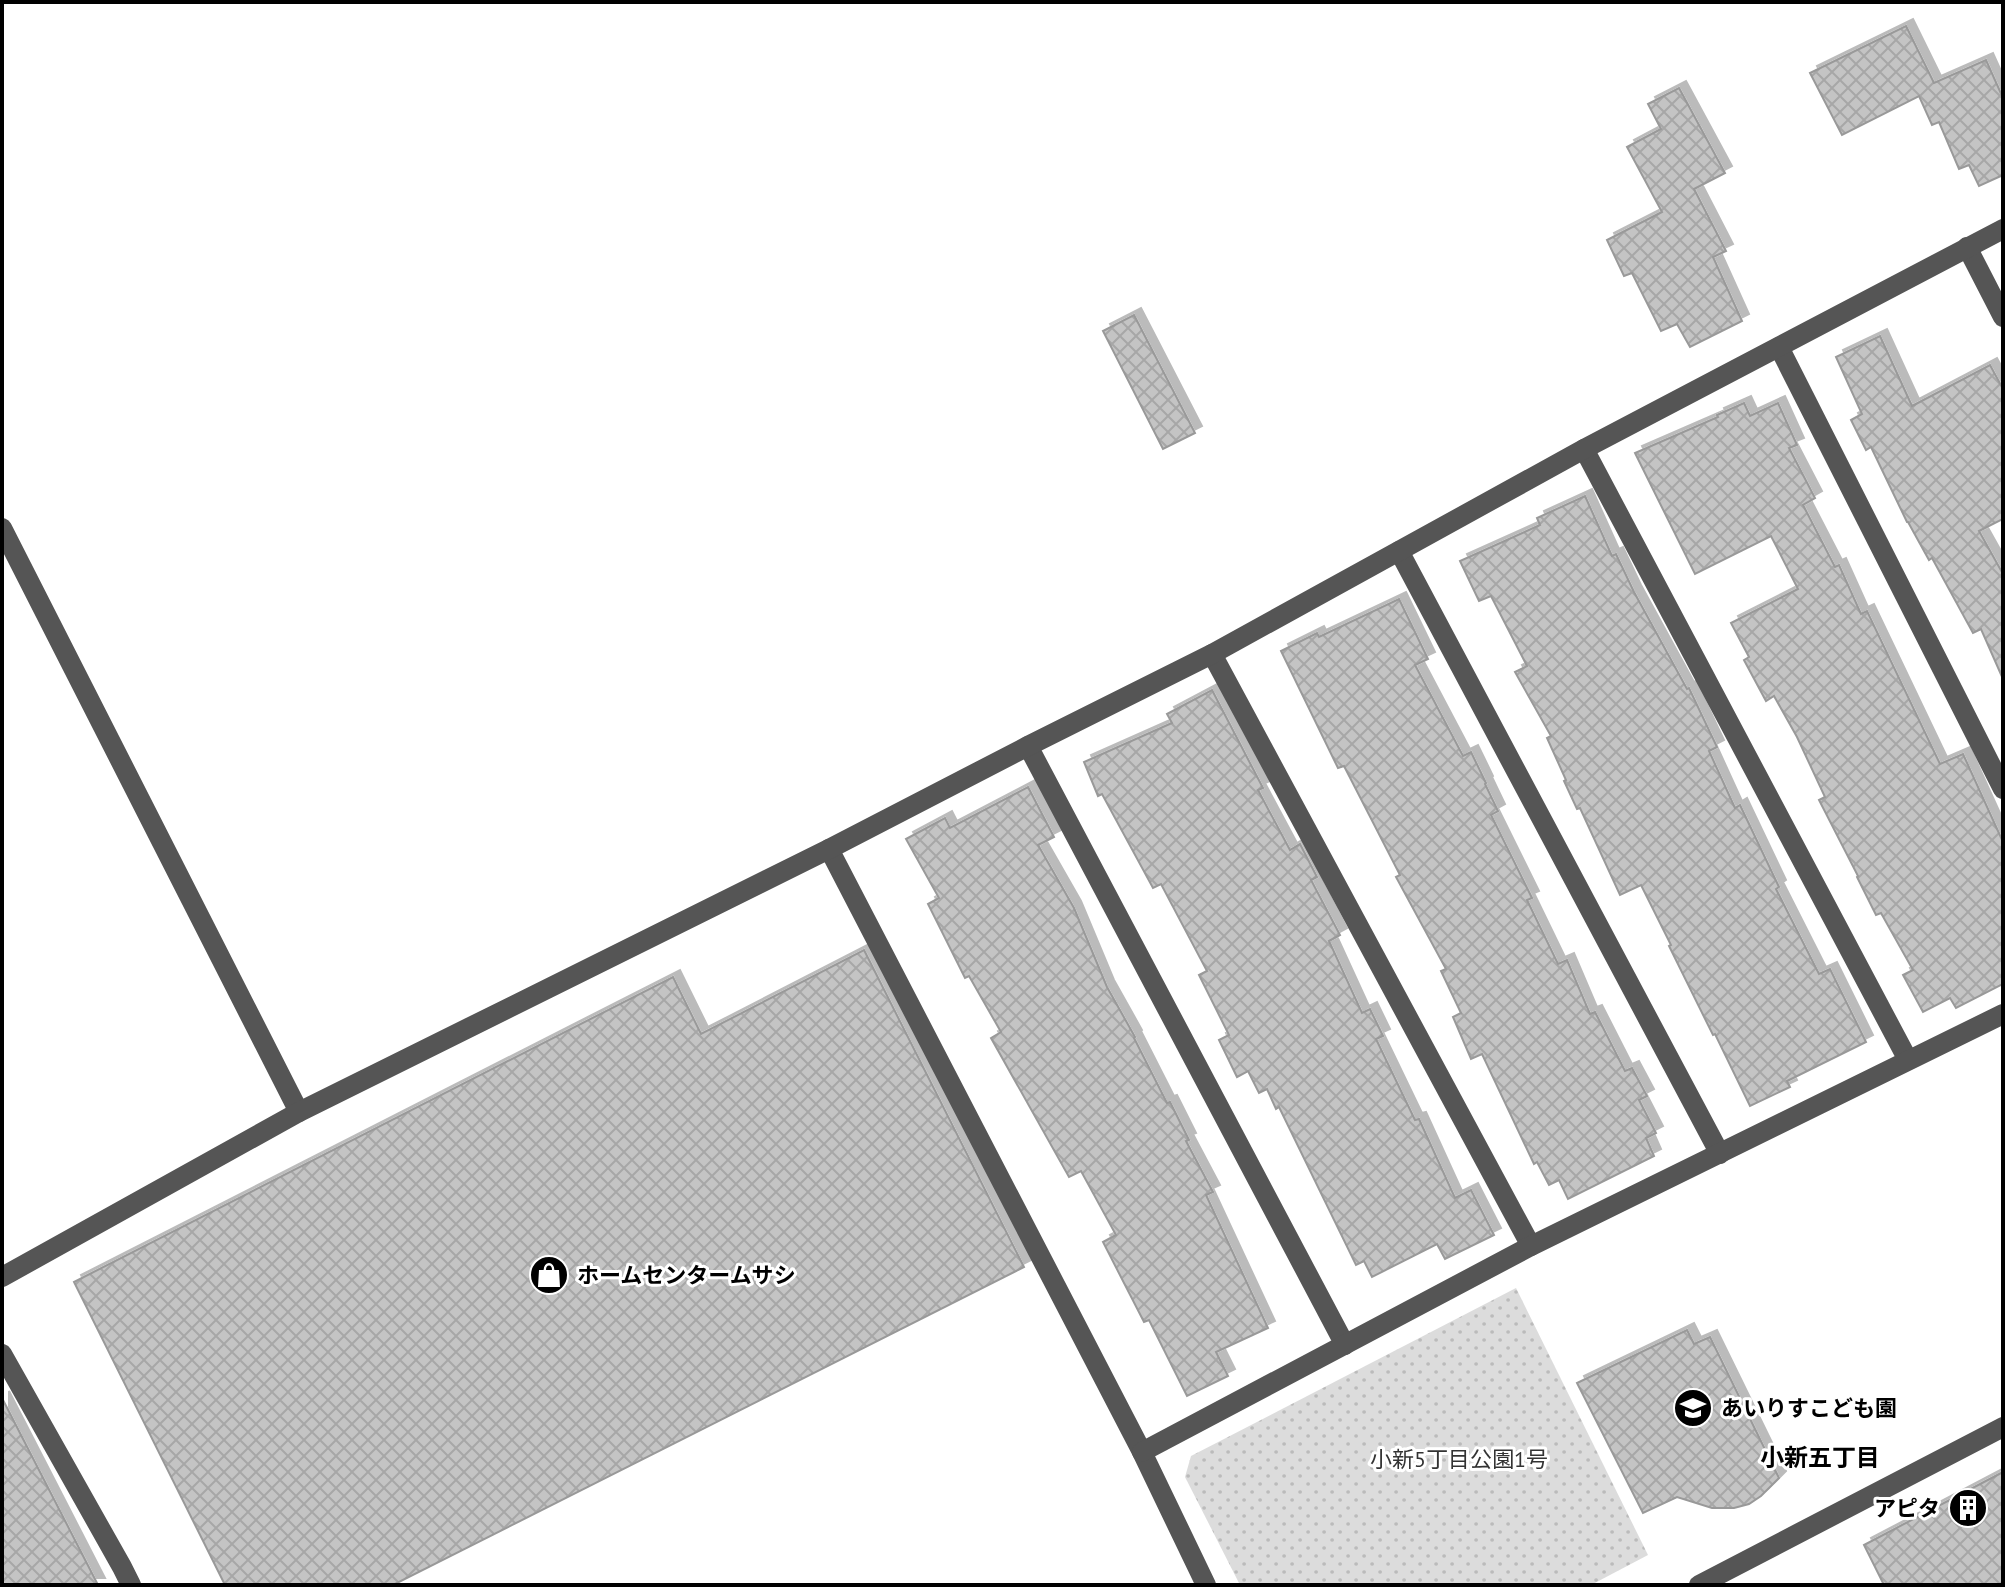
<svg xmlns="http://www.w3.org/2000/svg" width="2005" height="1587" viewBox="0 0 2005 1587" font-family="'PT Sans','Noto Sans JP',sans-serif">
<defs>
<pattern id="grass-dots" width="8" height="8" patternUnits="userSpaceOnUse" patternTransform="scale(2)"><rect width="8" height="8" fill="#dcdcdc"/><path d="M2 2h.1M6 6h.1" fill="none" stroke="#bbb" stroke-width="1.8" stroke-linecap="round"/></pattern>
<pattern id="building-cross-hatch" width="8" height="8" patternUnits="userSpaceOnUse" patternTransform="scale(2)"><rect width="8" height="8" fill="#c4c4c4"/><path d="M0 0l8 8M0 8l8-8" fill="none" stroke="#a7a7a7"/></pattern>
<filter id="shadow"><feDropShadow dx="7" dy="-7" stdDeviation="0" flood-color="#0004"/></filter>
</defs>
<rect width="100%" height="100%" fill="#fff"/>
<path fill="url(#grass-dots)" d="M1516 1288 1648 1555 1591 1585H1240L1185 1477 1191 1456Z"/>
<g fill="url(#building-cross-hatch)" stroke="#999" stroke-width="2" filter="url(#shadow)">
<path d="M1906 26 1934 83 1986 60 2003 98V175L1979 186 1969 165 1959 169 1939 122 1932 125 1919 96 1842 135 1810 73Z"/>
<path d="M1679 88 1725 173 1694 189 1726 251 1713 257 1742 321 1690 347 1677 324 1661 331 1632 273 1624 276 1607 240 1662 212 1627 147 1661 129 1648 104Z"/>
<path d="M1134 315 1195 433 1163 449 1103 331Z"/>
<path d="M1880 336 1912 406 1990 365 2003 389V519L1979 531 2003 574V679L1981 629 1973 633 1932 558 1929 560 1908 522H1907L1871 447 1866 450 1851 420 1862 414 1836 357Z"/>
<path d="M1744 403 1750 416 1778 403 1797 445 1789 448 1815 498 1803 505 1835 567 1839 565 1861 614 1867 611 1940 764 1963 754 2003 842V984L1956 1008 1950 998 1923 1012 1903 975 1913 970 1881 913 1876 915 1857 877 1858 876 1819 800 1825 797 1797 737 1774 696 1766 701 1744 660 1749 657 1731 623 1798 589 1771 536 1695 574 1635 453 1718 417 1717 415Z"/>
<path d="M1585 496 1612 556 1616 554 1634 592 1687 689 1689 688 1717 747 1709 751 1735 808 1740 805 1779 887 1776 889 1819 974 1830 969 1866 1042 1787 1081 1790 1087 1750 1106 1715 1034 1713 1035 1669 946 1671 945 1641 885 1620 895 1580 808 1577 809 1564 781 1566 780 1547 738 1551 736 1515 672 1527 666 1491 596 1479 601 1460 561 1540 525 1537 518Z"/>
<path d="M1399 599 1428 659 1415 665 1463 756 1471 752 1486 783 1485 784 1498 811 1491 815 1532 898 1527 900 1558 964 1567 960 1590 1014 1595 1012 1625 1071 1632 1068 1647 1096 1639 1100 1656 1133 1646 1138 1654 1156 1568 1199 1559 1180 1549 1185 1537 1162 1534 1164 1482 1054 1471 1059 1453 1017 1461 1013 1441 971 1446 969 1396 877 1400 875 1344 766 1338 768 1281 651 1317 633 1319 637Z"/>
<path d="M1212 690 1263 788 1258 790 1290 850 1300 844 1317 877 1311 880 1340 935 1329 941 1362 1013 1370 1009 1383 1036 1376 1039 1415 1120 1419 1119 1455 1198 1471 1190 1494 1235 1445 1259 1437 1244 1372 1277 1364 1261 1356 1265 1279 1107 1276 1109 1267 1089 1259 1093 1248 1071 1237 1077 1219 1040 1229 1035 1199 975 1207 971 1161 884 1153 888 1102 794 1098 796 1084 762 1172 723 1167 714Z"/>
<path d="M1028 787 1054 837 1038 845 1074 908 1107 987 1135 1037 1134 1038 1167 1103 1170 1102 1189 1140 1186 1141 1213 1192 1206 1195 1268 1328 1216 1352 1228 1376 1187 1396 1149 1320 1144 1322 1103 1242 1116 1235 1081 1171 1069 1177 991 1038 1001 1032 969 976 965 978 928 904 939 898 906 839 945 818 950 828Z"/>
<path d="M864 950 1024 1267 393 1585H225L74 1282 673 977 701 1034Z"/>
<path d="M1687 1330 1694 1344 1710 1337 1779 1478 1761 1496 1749 1504 1734 1508H1712L1677 1497 1643 1513 1577 1383Z"/>
<path d="M2 1398 98 1585H2Z"/>
<path d="M2003 1472V1585H1884L1864 1545Z"/>
</g>
<g fill="none" stroke-linecap="round" stroke-linejoin="round">
<g stroke="#555" stroke-width="20">
<path d="M1967 247 2003 317"/>
<path d="M1779 347 2003 789"/>
<path d="M1584 449 1908 1060"/>
<path d="M2 528 299 1112"/>
<path d="M1399 551 1720 1154"/>
<path d="M1212 654 1531 1246"/>
<path d="M1028 746 1345 1345"/>
<path d="M829 849 1142 1452 1206 1585"/>
<path d="M2 1277 299 1112 829 849 1028 746 1212 654 1584 449 2003 229"/>
<path d="M2 1354 122 1567 131 1585"/>
<path d="M1142 1452 1531 1246 2003 1014"/>
<path d="M1699 1585 2003 1427"/>
</g>
</g>
<defs>
<symbol id="shop-disc" viewBox="-11 -11 22 22"><circle r="9.5" fill="#000" stroke="#fff"/><path d="M-5-2.5h2.3a2.7 3.5 0 0 1 5.4 0H5L5.5 6h-11ZM-1.5-2.5h3a1.5 2.3 0 0 0-3 0Z" fill="#fff"/></symbol>
<symbol id="school-disc" viewBox="-11 -11 22 22"><circle r="9.5" fill="#000" stroke="#fff"/><path d="M0-5L7-2L0 1L-7-2ZM-4 1L0 2.5L4 1V4Q0 6-4 4Z" fill="#fff"/></symbol>
<symbol id="building-disc" viewBox="-11 -11 22 22"><circle r="9.5" fill="#000" stroke="#fff"/><path d="M-4-6H4V6H1V3H-1V6H-4ZM-2.5-4.3h1.7v1.8h-1.7ZM.8-4.3h1.7v1.8H.8ZM-2.5-1h1.7V.8h-1.7ZM.8-1h1.7V.8H.8Z" fill="#fff"/></symbol>
</defs>
<g fill-rule="evenodd">
<use href="#shop-disc" x="527" y="1253" width="44" height="44"/>
<use href="#school-disc" x="1671" y="1386" width="44" height="44"/>
<use href="#building-disc" x="1946" y="1486" width="44" height="44"/>
</g>
<g text-anchor="middle" stroke-width="6" stroke-linejoin="round" paint-order="stroke">
<g font-size="22" font-weight="bold" fill="#000" stroke="#fff" text-anchor="start">
<text x="577" y="1283">ホームセンタームサシ</text>
<text x="1721" y="1416">あいりすこども園</text>
<text x="1940" y="1516" text-anchor="end">アピタ</text>
</g>
<g font-size="22" fill="#333" stroke="#fff">
<text x="1459" y="1467">小新5丁目公園1号</text>
</g>
<g font-size="24" font-weight="bold" fill="#000" stroke="#fff">
<text x="1820" y="1466">小新五丁目</text>
</g>
</g>
<rect width="2005" height="1587" fill="none" stroke="#000000" stroke-width="8"/>
</svg>
